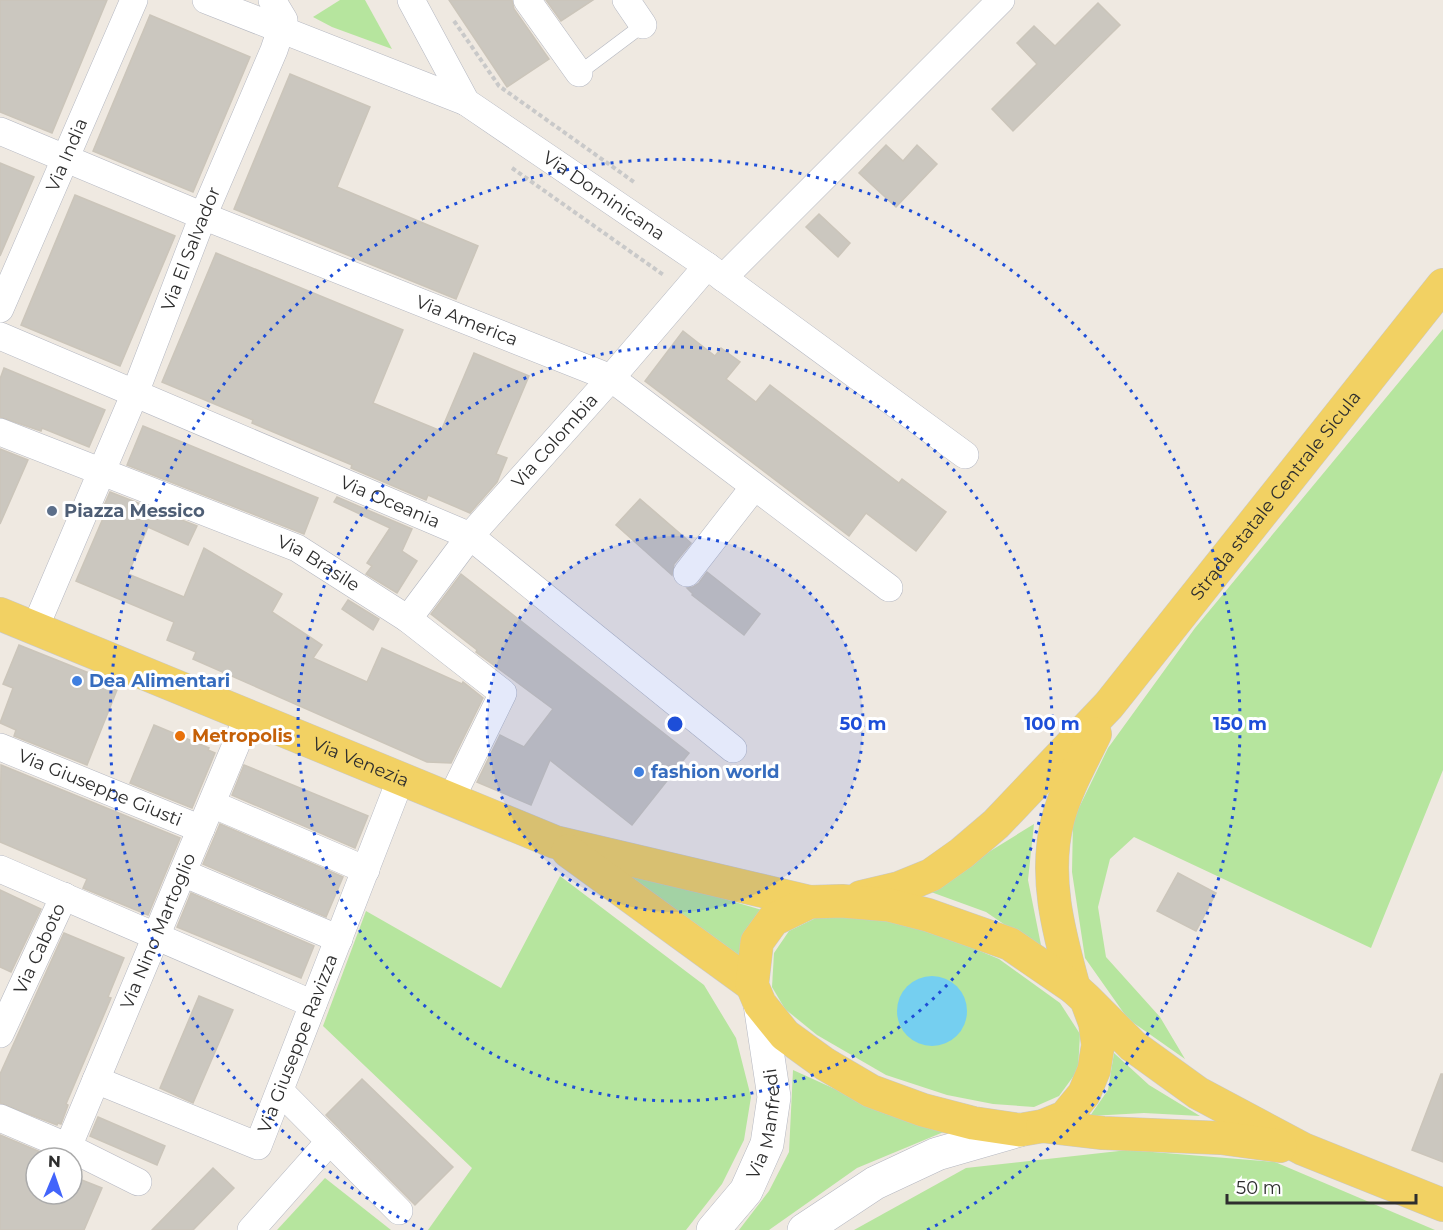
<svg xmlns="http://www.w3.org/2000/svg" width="1443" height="1230" viewBox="0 0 1443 1230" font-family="Montserrat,sans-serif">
<rect width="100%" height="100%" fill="#efe9e1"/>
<g fill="#b6e59e">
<path d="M340 0H365L392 49 332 27 313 17Z"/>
<path d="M1443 329V770L1371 948 1134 837 1110 859 1098 907 1106 957 1160 1017 1185 1059 1128 1019 1085 958 1072 872 1073 820 1108 748 1195 628Z"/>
<path d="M1034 824 1028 880 1042 950 986 912 931 892 966 866Z"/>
<path d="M612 866 762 910 738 964Z"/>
<path d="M560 876 704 985 736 1038 751 1097 744 1140 722 1184 686 1230H428L472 1168 323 1026 366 911 501 988Z"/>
<path d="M822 915 871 917 920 926 999 959 1060 1003 1080 1034 1078 1070 1059 1096 1034 1107 993 1104 947 1095 886 1075 817 1035 785 1009 772 987 774 953 789 931Z"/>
<path d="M1114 1053 1149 1085 1200 1116 1144 1113 1090 1116 1108 1090Z"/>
<path d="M793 1070 868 1104 946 1131 857 1168 769 1230H739L769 1191 789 1152Z"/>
<path d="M1128 1150 1275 1162 1435 1230H854L966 1168Z"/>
<path d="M325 1178 391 1230H277Z"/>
</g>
<circle fill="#75cff0" cx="932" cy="1011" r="35"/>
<g fill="#cbc7bf" stroke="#cbc5ba" stroke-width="1.5">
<path d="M0 0H107L52 133 0 112Z"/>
<path d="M449 0H512L514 9 549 59 507 87Z"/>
<path d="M546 0H593L561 21Z"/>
<path d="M1098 3 1120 25 1013 131 992 109 1037 64 1017 43 1034 26 1055 46Z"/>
<path d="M150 15 250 57 193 192 93 151Z"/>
<path d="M290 74 370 107 337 187 478 246 456 299 234 209Z"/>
<path d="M886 145 903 161 917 145 937 164 896 207 859 173Z"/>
<path d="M0 163 34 177 0 256Z"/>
<path d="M75 195 175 236 120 366 21 325Z"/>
<path d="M819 214 850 243 838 257 806 227Z"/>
<path d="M216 253 403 330 373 403 441 431 474 353 529 376 496 454 507 458 497 482 470 513 428 495 426 500 351 468 352 465 252 423 253 420 162 382Z"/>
<path d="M683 331 715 356 721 348 740 362 726 379 756 402 770 385 899 483 902 479 946 512 916 551 866 513 849 536 645 381Z"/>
<path d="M4 368 105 410 89 447 42 428 41 431 0 417V379Z"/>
<path d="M143 426 318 498 304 534 127 465Z"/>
<path d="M0 449 28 460 0 524Z"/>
<path d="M110 492 197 526 188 545 148 527 128 574 184 597 204 548 282 594 272 612 322 645 313 658 367 682 382 648 462 684 463 682 483 698 451 763 427 762 193 659 196 652 167 640 174 622 76 581 107 509 103 508Z"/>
<path d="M337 497 412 529 402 551 417 561 397 593 366 574 372 566 367 563 390 528 334 502Z"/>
<path d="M640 499 691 543 674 564 672 575 616 525Z"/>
<path d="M707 572 760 614 744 635 692 595 693 594 687 588 693 587 699 583Z"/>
<path d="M461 574 689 753 632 825 550 760 531 805 477 782 500 735 524 747 553 709 476 652 477 650 431 614Z"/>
<path d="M348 600 379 619 373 630 342 609Z"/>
<path d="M19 645 119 685 87 765 14 736 16 730 0 723 13 688 3 684Z"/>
<path d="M154 725 209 748 208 750 215 753 192 808 130 783Z"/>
<path d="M1 765 180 838 148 915 83 888 87 879 0 842Z"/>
<path d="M244 765 368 816 355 848 232 795Z"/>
<path d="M220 824 343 877 326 917 203 864Z"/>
<path d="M1178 873 1216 893 1196 931 1157 911Z"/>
<path d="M0 890 41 909 11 972 0 967Z"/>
<path d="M191 893 314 946 301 978 177 927Z"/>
<path d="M64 933 124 958 108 997 111 998 66 1104 68 1105 61 1124 58 1123 57 1125 0 1103V1074Z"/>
<path d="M199 996 233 1010 193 1103 160 1088Z"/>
<path d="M1441 1074H1443V1162L1412 1150Z"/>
<path d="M362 1079 453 1167 415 1205 326 1115Z"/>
<path d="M98 1117 165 1146 157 1165 90 1136Z"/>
<path d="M0 1135 45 1154 43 1158H36V1194H72V1176L102 1188 84 1230H0Z"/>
<path d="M213 1168 234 1188 193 1230H152Z"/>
</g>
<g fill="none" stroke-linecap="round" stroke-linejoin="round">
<defs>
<path id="lane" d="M579 73 643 25"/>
<g id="street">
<path id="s1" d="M206 0 466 102 707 266 965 455"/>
<path d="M411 0 466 102"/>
<path d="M527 0 579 73"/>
<path d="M626 0 643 25"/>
<path id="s2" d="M0 131 203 216 611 378 889 588"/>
<path d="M723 278 1001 0"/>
<path id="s3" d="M0 309 134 0"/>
<path id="s4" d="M0 336 470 536 733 749"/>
<path id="s5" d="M0 432 297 548 408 619 503 693 451 799"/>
<path d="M687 573 754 487"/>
<path id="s6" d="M408 619 470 536 611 378 707 266"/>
<path id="s7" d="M35 628 135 393 203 216 274 50 284 20 272 0"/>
<path id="s8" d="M0 747 201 829"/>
<path d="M212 804 366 870"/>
<path d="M0 869 313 1004"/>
<path d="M183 873 339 939"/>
<path id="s9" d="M0 1034 64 896"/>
<path id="s10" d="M96 1080 258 1146 401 778"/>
<path d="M280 1091 399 1211"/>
<path d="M0 1118 68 1147 138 1182"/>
<path id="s11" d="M68 1147 248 716"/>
<path d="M251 1230 330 1141"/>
</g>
<g id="secondary">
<path id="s12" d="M713 1230 746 1191 767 1144 774 1097 760 1004"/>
<path d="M804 1230 875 1183 937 1154 1020 1130"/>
</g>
<g id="primary">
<path id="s13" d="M0 614 555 842 810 902"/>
<path d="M568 851 752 985"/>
<path id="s14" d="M861 897 899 888 931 875 962 853 996 824 1109 705 1443 285"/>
<path d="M1074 988C1059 933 1043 876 1058 819 1066 789 1082 761 1095 734"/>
<path d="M1086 999 1095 1023 1098 1045 1094 1070 1084 1094 1065 1117 1043 1126 1020 1130 973 1123 923 1110 871 1091 825 1064 785 1035 760 1004 752 985 757 942 773 920 810 902 842 901 889 905 928 915 1010 944 1074 988 1086 999 1133 1046 1198 1093 1303 1149 1443 1205"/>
<path d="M1043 1126 1103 1133 1221 1138 1280 1146"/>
</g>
</defs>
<use href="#lane" stroke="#b4b7c1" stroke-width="15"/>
<use href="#street" stroke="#b4b7c1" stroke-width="28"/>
<use href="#secondary" stroke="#b4b7c1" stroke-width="34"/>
<use href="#primary" stroke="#c9c9c9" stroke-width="34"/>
<g stroke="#c9c9c9" stroke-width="4" stroke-dasharray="4.5 3" stroke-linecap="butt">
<path d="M454 21 499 86 634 182"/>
<path d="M512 168 665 276"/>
</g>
<use href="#lane" stroke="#fff" stroke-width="14"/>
<use href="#street" stroke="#fff" stroke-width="27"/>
<use href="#secondary" stroke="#fff" stroke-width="33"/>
<use href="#primary" stroke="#f2d163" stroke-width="33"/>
</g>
<circle cx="675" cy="724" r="188" fill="#1d4ed8" fill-opacity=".12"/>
<g fill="none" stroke="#1d4ed8" stroke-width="3" stroke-dasharray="3 6">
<circle cx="675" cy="724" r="188"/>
<circle cx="675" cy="724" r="377"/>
<path d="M423 1230A565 565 0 1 1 927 1230"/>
</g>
<circle fill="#5c6f8a" stroke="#fff" stroke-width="2" cx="52" cy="511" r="6"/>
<g fill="#3f7fe0" stroke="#fff" stroke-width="2">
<circle cx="77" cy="681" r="6"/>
<circle cx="639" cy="772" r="6"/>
</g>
<circle fill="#e8710a" stroke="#fff" stroke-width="2" cx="180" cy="736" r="6"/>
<g text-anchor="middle" stroke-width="6" stroke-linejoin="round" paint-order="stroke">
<g font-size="18" fill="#2e2e2e" stroke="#fff">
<text dy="6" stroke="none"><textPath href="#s3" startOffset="168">Via India</textPath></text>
<text dy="6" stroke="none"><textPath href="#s1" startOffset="446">Via Dominicana</textPath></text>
<text dy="6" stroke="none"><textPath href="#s7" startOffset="410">Via El Salvador</textPath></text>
<text dy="6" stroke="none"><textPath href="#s2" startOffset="504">Via America</textPath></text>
<text dy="6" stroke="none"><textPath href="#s6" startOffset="231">Via Colombia</textPath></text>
<text dy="6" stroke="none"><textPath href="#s14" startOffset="588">Strada statale Centrale Sicula</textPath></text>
<text dy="6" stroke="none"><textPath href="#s4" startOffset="424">Via Oceania</textPath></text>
<text dy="6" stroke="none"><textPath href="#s5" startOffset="345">Via Brasile</textPath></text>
<text dy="6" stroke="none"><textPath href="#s13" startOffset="390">Via Venezia</textPath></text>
<text dy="6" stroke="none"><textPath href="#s8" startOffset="108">Via Giuseppe Giusti</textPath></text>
<text dy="6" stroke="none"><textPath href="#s11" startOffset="234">Via Nino Martoglio</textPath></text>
<text dy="6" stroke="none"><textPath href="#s9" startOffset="94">Via Caboto</textPath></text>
<text dy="6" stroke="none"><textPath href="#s10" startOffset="285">Via Giuseppe Ravizza</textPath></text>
<text dy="6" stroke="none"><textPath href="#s12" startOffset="122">Via Manfredi</textPath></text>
</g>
<g font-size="18" font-weight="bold" fill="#4e5e75" stroke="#fff" text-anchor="start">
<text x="64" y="517">Piazza Messico</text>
</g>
<g font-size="18" font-weight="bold" fill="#366cbe" stroke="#fff" text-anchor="start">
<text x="89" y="687">Dea Alimentari</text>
<text x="651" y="778">fashion world</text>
</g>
<g font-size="18" font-weight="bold" fill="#c56008" stroke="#fff" text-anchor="start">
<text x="192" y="742">Metropolis</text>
</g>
</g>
<circle cx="675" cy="724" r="9" fill="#1d4ed8" stroke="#fff" stroke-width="3"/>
<g font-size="18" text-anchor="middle" font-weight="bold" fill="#1d4ed8" stroke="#fff" stroke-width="6" stroke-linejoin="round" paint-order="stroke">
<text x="863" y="730">50 m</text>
<text x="1052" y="730">100 m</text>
<text x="1240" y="730">150 m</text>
</g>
<g transform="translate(54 1176) rotate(2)"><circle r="28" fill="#ffffff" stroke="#ababab" stroke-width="1.5"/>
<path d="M0-4.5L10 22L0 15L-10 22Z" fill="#4264fb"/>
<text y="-9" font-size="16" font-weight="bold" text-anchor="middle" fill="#2e2e2e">N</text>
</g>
<path d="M1227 1194v9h189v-9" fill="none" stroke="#2e2e2e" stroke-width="3"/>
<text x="1236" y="1194" font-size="18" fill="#2e2e2e" stroke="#ffffff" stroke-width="4.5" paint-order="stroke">50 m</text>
</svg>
